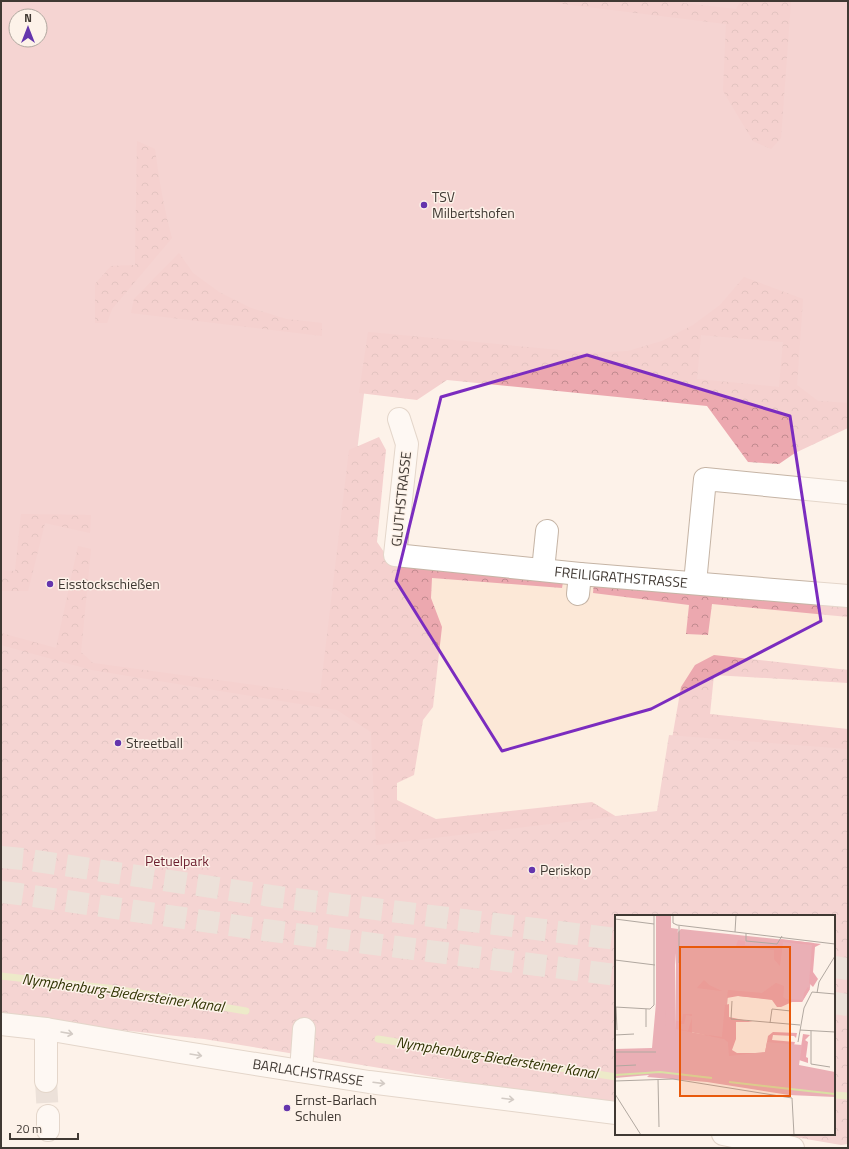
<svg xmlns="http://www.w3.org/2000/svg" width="849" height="1149" viewBox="0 0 849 1149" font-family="'Titillium Web',sans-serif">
<defs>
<pattern id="forest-crowns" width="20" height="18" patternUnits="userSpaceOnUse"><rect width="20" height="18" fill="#eca8af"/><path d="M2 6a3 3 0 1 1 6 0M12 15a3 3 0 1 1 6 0" fill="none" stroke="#c18a8f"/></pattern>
<pattern id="park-crowns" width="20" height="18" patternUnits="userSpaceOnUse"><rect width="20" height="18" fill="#eaafb5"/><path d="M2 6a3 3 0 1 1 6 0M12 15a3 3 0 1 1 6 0" fill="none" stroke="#bf8f94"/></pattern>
</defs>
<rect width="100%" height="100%" fill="#fdf2e9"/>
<path fill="#fce8d7" d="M345 551 848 601V749L657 811 376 845Z"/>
<path fill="#eaafb5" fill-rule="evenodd" d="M1 1H848V414L367 369 345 551 337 710 92 670 1 645ZM16 16H40V40H16Z"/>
<g fill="url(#forest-crowns)" fill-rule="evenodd">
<path d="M539 1H664L736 9 741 1H791L781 138 771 149 753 141 723 91 726 24Z"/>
<path d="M137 141 155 149C159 180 164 209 172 238L112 309 107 323H95V284L111 266 135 265Z"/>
<path d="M179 253 193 273 219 292 251 308 286 319 322 323V336L131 313 134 299Z"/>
<path d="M744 277 803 299 797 385 818 401 848 403V428L795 453 779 464 748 462 707 406 447 380 417 400 359 393 368 332 591 353 628 351 662 341 693 325 720 305ZM701 335 783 342 779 387 697 379Z"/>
<path d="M379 437 386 450 377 542 384 552 564 577 562 588 432 578 431 598 442 627 433 707 423 720 414 775 397 783V800L436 819 592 802 622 820 659 814 681 687 695 665 714 655 848 670V683L714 675 710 714 848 729V753L668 820 371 864 1 653V633L56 648 78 546 91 549 81 652 93 663 320 694 349 450Z"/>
<path d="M21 514 91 515 90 533 45 523 28 591H1V570L15 571Z"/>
<path d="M594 582 848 605V617L712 604 708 635 686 634 689 605 593 593Z"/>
</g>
<path fill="url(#park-crowns)" d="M1 645 92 670 337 710 371 732 376 845 657 811 669 735 848 749V1144L841 1145 777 1134H834V916H616V1107L204 1039 1 1017Z"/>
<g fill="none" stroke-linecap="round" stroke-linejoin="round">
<g stroke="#d9e0a3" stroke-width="7">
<path d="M1 976 115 989 246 1011"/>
<path d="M378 1039 616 1077"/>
<path d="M834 1095 848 1096"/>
</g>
<path stroke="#d7cdc5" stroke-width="22" stroke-dasharray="22 11" stroke-linecap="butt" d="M46 1081 48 1116"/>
<g stroke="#d7cdc5" stroke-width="22" stroke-dasharray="22 11" stroke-linecap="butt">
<path d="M1 857 23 859 271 896 616 939"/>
<path d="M1 892 19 894 265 930 616 975"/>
<path d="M834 967 848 969"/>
<path d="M834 1003 848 1005"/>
</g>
<defs>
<g id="minor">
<path id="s1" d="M399 419 407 444 395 555 580 574 848 596"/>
<path d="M543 570 547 531"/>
<path d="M695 583 705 479 848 493"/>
<path d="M578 594 580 574"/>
<path id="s2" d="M1 1024 46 1029 180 1052 369 1082 616 1113"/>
<path d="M46 1029V1081"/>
<path d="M301 1071 304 1029"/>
<path d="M48 1116V1130"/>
<path d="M723 1134 793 1148"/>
</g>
</defs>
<use href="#minor" stroke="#c5b4a5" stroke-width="24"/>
<use href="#minor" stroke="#fff" stroke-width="22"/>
</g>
<defs><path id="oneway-shaft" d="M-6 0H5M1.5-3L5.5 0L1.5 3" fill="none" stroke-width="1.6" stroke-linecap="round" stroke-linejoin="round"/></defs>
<g stroke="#a09c99">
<use href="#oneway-shaft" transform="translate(67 1033) rotate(10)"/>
<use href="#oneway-shaft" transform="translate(196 1055) rotate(9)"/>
<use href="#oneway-shaft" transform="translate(379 1083) rotate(7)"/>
<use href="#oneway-shaft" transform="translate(508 1099) rotate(7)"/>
</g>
<path d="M0 0H849V1149H0ZM587 355 790 416 821 621 651 709 502 751 396 581 441 397Z" fill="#fdf2e9" fill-opacity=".55" fill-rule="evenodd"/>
<path fill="none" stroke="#7b2cbf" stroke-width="3" stroke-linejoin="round" d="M587 355 790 416 821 621 651 709 502 751 396 581 441 397Z"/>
<g fill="#6435ad" stroke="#fdf2e9" stroke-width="1.5">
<circle cx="424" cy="205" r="4"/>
<circle cx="50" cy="584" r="4"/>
<circle cx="118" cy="743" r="4"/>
<circle cx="532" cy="870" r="4"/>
<circle cx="287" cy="1108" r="4"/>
</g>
<g text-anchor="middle" stroke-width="3" stroke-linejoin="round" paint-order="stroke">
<g font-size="14" fill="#403933" stroke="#fdf2e9" text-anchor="start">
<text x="432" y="202">TSV<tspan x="432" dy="16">Milbertshofen</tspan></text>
<text x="58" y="589">Eisstockschießen</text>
<text x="126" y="748">Streetball</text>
<text x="540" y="875">Periskop</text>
<text x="295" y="1105">Ernst-Barlach<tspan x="295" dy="16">Schulen</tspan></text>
</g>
<g font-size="14" fill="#403933" stroke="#fdf2e9">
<text transform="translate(401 499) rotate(-84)" y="5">GLUTHSTRASSE</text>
<text dy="5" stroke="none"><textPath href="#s1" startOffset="365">FREILIGRATHSTRASSE</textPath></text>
<text dy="5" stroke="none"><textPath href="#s2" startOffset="311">BARLACHSTRASSE</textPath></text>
</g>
<g font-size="14" fill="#6d1f2f" stroke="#fdf2e9">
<text x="177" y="866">Petuelpark</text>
</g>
<g font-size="15" font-style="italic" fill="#303403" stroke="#fdf2e9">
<text transform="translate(123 993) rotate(8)" y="5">Nymphenburg-Biedersteiner Kanal</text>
<text transform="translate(497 1058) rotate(9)" y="5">Nymphenburg-Biedersteiner Kanal</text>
</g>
</g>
<g transform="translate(615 915)">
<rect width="220" height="220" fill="#fdf2e9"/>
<path d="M66 14 199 28 195 73 187 87 113 80 109 124 61 114V19Z" fill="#eaafb5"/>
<path d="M166 24 206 29 200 32 198 57 203 64 198 72 194 68 197 30 168 27 165 51 159 44V35L121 31 123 25 130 26V30L160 33ZM89 65 94 70 107 76 82 73ZM161 68 169 71 168 82 171 84 188 85 189 78 193 72 195 74 187 87H177L166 92H162L157 85 123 81 112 83 113 75 147 78ZM114 89V102L138 107H121V124L117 135 122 138H150L153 121 158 117 182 118 181 123 179 121 158 120 157 125 180 127 179 130 152 138 113 144 61 115V106H67L68 99H77V101L71 100 69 109H64V114L73 116 77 103V118L107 122 110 90ZM188 119 195 120 190 125 193 127 191 142 193 143V148L184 145Z" fill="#eca8af"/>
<path d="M41 0H56V13L63 14 60 50 61 114 109 124 113 127 114 141 150 137 152 127 187 130 184 150 220 157V182L174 180 92 167 32 162 34 160 0 163V134L37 133 41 88Z" fill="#eaafb5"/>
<path d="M51 92 59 93 58 112H50Z" fill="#eaafb5"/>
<path fill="none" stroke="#d9e0a3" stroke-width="2" d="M0 160 45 157 97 163M114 167 220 179"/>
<path fill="none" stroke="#b1a8a0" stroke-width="1" d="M58 0V8L62 10 220 29M0 4 39 9M120 17 121 0M131 18V26L162 29 167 21M0 45 40 50M64 48V11M202 78 204 67 220 41M117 86 116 104 185 110M0 92 35 94 39 90V0M1 92 2 115M155 108 157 94 176 96M31 112V94M185 115 220 117M196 116V149L215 152M0 120 19 119M183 127 189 93 197 77 220 79M0 137H41M0 151 21 150M43 164 44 212M0 166 58 164 177 183 179 220M0 179 26 220"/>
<path fill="#e8590c" fill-opacity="0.15" stroke="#e8590c" stroke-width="2" d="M65 32H175V181H65Z"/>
<rect width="220" height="220" fill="none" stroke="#403933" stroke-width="2"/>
</g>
<rect width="849" height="1149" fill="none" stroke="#403933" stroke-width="4"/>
<g transform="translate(28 28)"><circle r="19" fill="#fdf2e9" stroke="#b1a8a0"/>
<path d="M0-3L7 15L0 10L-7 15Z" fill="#6435ad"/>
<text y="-6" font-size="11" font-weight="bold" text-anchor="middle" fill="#403933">N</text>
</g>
<path d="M10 1133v6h68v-6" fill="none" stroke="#403933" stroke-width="2"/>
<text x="16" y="1133" font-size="12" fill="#403933" stroke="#fdf2e9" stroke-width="3" paint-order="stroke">20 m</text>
</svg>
